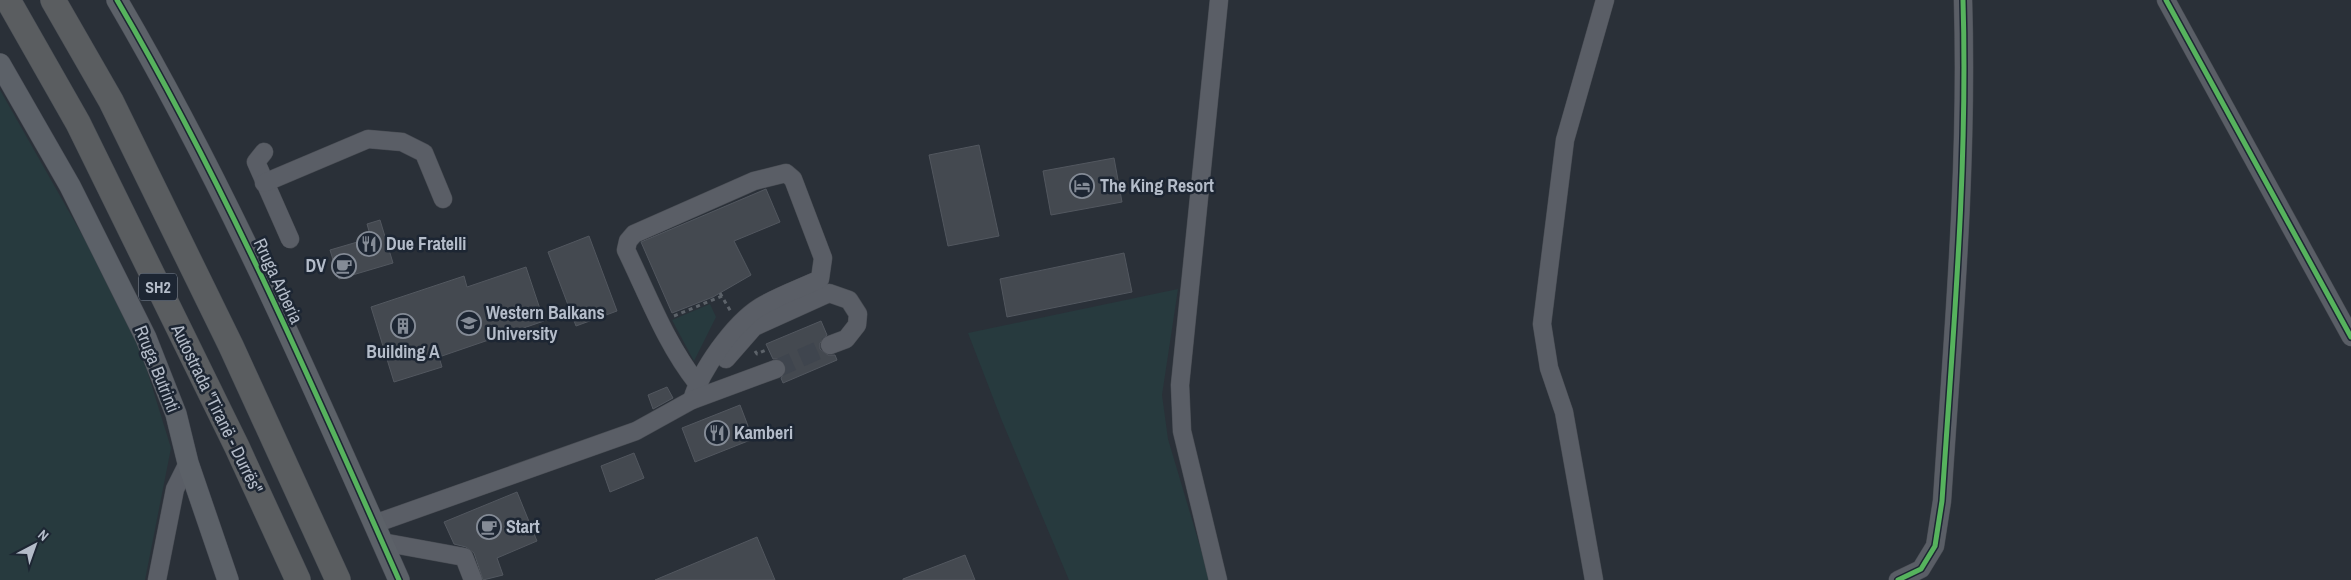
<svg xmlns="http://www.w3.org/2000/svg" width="2351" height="580" viewBox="0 0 2351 580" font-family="'Archivo Narrow',sans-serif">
<rect width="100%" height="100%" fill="#2a3038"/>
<g fill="#273a3e">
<path d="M0 90 89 247 141 351 171 448 145 580H0Z"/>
<path d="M1178 289 1162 395 1168 439 1210 580H1069L1002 421 968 333Z"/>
<path d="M710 304 716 317 694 361 672 320Z"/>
</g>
<g fill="#444950" stroke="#52575f">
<path d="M979 145 999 236 948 246 929 155Z"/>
<path d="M1114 158 1122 202 1051 215 1043 171Z"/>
<path d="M766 189 780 222 734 241 751 275 713 297 672 313 641 242Z"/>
<path d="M380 220 393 263 339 279 330 250 371 238 367 224Z"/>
<path d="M589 236 617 311 576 326 548 252Z"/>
<path d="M1124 253 1132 292 1007 317 1000 279Z"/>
<path d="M526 267 544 321 439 357 442 367 394 382 371 307 464 276 467 287Z"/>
<path d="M821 321 827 335 820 343V349L828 355H835L837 360 783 383 781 378 786 371V365L778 359H773L766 344Z"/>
<path d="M667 387 673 398 653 409 648 395Z"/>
<path d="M740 405 753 439 695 462 682 428Z"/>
<path d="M634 453 644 478 610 492 601 466Z"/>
<path d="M517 492 537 541 497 558 503 575 483 580 474 553 466 547 454 544 444 522Z"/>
<path d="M757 537 775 580H655Z"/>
<path d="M965 555 975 580H903V579Z"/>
</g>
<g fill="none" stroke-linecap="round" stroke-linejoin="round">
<path stroke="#3f454e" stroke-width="18" stroke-dasharray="18 9" stroke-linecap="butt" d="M776 369 830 345"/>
<defs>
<g id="minor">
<path d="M2166 0 2351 337"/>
<path d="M264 152 256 162 290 239"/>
<path d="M264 183 368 139 402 142 424 153 443 199"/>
<path d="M726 359 754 327 829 293 849 300 858 314 857 325 846 339 830 345"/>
<path d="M692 400C701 370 733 324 760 307 778 296 801 288 820 279L823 258 793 179 786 173 754 181 634 234 628 241 626 250C648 295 666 344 697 383"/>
<path d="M374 524 636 431 692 400 776 369"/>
<path d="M382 542 464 557 473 580"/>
<path d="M157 580 175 489 188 463"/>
<path d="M1218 580 1182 431 1180 385 1219 0"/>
<path d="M1594 580 1564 412 1549 368 1542 324 1565 140 1605 0"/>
<path d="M1898 580 1921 569 1935 546 1942 501C1953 334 1968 167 1963 0"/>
</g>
<g id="major">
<path d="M117 0C226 186 312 384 399 580"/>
<path d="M0 64 70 186 146 338 176 414 188 463 228 580"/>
</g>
<g id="highway">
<path d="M8 0 78 123 237 447 298 580"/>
<path d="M53 0 111 101 231 346 338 580"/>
</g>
</defs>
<use href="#minor" stroke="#484c53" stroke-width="19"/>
<use href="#major" stroke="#484c55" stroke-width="22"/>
<use href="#highway" stroke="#474c53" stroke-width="26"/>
<g stroke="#5d636a" stroke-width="3" stroke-dasharray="4 4" stroke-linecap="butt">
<path d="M720 293 731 312"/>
<path d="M674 316 722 296"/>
<path d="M755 351 757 354 768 349"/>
</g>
<use href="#minor" stroke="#5a5e66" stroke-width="18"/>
<use href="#major" stroke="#5c6168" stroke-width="21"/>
<use href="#highway" stroke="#5a5d60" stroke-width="25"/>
<defs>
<g id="cycleway">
<path d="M117 0C226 186 312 384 399 580"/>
<path d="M2166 0 2351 337"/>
<path d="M1898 580 1921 569 1935 546 1942 501C1953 334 1968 167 1963 0"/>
</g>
</defs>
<use href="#cycleway" stroke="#1d2633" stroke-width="8"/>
<use href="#cycleway" stroke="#56b35d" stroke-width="5"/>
</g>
<defs>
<symbol id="hotel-ring" viewBox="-11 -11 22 22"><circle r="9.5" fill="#1d2633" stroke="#848b96" stroke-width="1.5"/><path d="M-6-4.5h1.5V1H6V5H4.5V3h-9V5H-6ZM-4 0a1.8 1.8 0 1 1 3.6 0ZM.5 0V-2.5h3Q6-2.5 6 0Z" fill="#848b96"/></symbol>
<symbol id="restaurant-ring" viewBox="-11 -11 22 22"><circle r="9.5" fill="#1d2633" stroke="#848b96" stroke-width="1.5"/><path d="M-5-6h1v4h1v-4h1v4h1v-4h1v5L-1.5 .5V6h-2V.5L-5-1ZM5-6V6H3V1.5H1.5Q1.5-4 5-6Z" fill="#848b96"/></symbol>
<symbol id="cafe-ring" viewBox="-11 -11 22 22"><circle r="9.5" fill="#1d2633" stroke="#848b96" stroke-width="1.5"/><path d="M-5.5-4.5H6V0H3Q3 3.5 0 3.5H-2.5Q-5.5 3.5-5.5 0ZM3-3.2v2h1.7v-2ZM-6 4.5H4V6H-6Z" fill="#848b96"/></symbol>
<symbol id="university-ring" viewBox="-11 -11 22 22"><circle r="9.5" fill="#1d2633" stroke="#848b96" stroke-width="1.5"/><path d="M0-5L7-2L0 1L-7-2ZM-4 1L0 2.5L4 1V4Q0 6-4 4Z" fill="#848b96"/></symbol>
<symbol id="building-ring" viewBox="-11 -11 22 22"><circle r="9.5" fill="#1d2633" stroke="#848b96" stroke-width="1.5"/><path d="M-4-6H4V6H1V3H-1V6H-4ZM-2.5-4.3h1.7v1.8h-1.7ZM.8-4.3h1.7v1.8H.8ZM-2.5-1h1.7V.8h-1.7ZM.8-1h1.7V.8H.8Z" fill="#848b96"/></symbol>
</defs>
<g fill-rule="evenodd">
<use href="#hotel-ring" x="1068" y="172" width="28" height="28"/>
<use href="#restaurant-ring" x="355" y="230" width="28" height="28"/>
<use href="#cafe-ring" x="330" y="252" width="28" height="28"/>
<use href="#university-ring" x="455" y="309" width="28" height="28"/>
<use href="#building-ring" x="389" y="312" width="28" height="28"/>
<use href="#restaurant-ring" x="703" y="419" width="28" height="28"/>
<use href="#cafe-ring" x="475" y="513" width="28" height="28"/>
</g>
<g text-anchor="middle" stroke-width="5" stroke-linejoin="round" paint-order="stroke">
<rect fill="#1d2633" stroke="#878f9c" stroke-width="1" x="139" y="273.5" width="38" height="27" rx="4"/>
<g font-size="16" font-weight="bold" fill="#b4bcc9">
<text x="158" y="293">SH2</text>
</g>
<g font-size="18" font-weight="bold" fill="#b4bcc9" stroke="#1d2633" text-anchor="start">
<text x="1100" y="192">The King Resort</text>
<text x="386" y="250">Due Fratelli</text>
<text x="326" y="272" text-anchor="end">DV</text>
<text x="486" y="319">Western Balkans<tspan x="486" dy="21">University</tspan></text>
<text x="403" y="358" text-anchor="middle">Building A</text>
<text x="734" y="439">Kamberi</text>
<text x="506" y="533">Start</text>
</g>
<g font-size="18" fill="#b4bcc9" stroke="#1d2633">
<text transform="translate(278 281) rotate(65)" y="6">Rruga Arberia</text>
<text transform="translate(157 369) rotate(68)" y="6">Rruga Butrinti</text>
<text transform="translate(217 409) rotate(64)" y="6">Autostrada "Tiranë - Durrës"</text>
</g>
</g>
<g transform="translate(35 545) rotate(41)" stroke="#1d2633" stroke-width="4" paint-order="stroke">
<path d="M0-4L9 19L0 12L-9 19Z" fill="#b4bcc9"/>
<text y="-8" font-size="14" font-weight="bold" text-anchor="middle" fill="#b4bcc9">N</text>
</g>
</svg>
